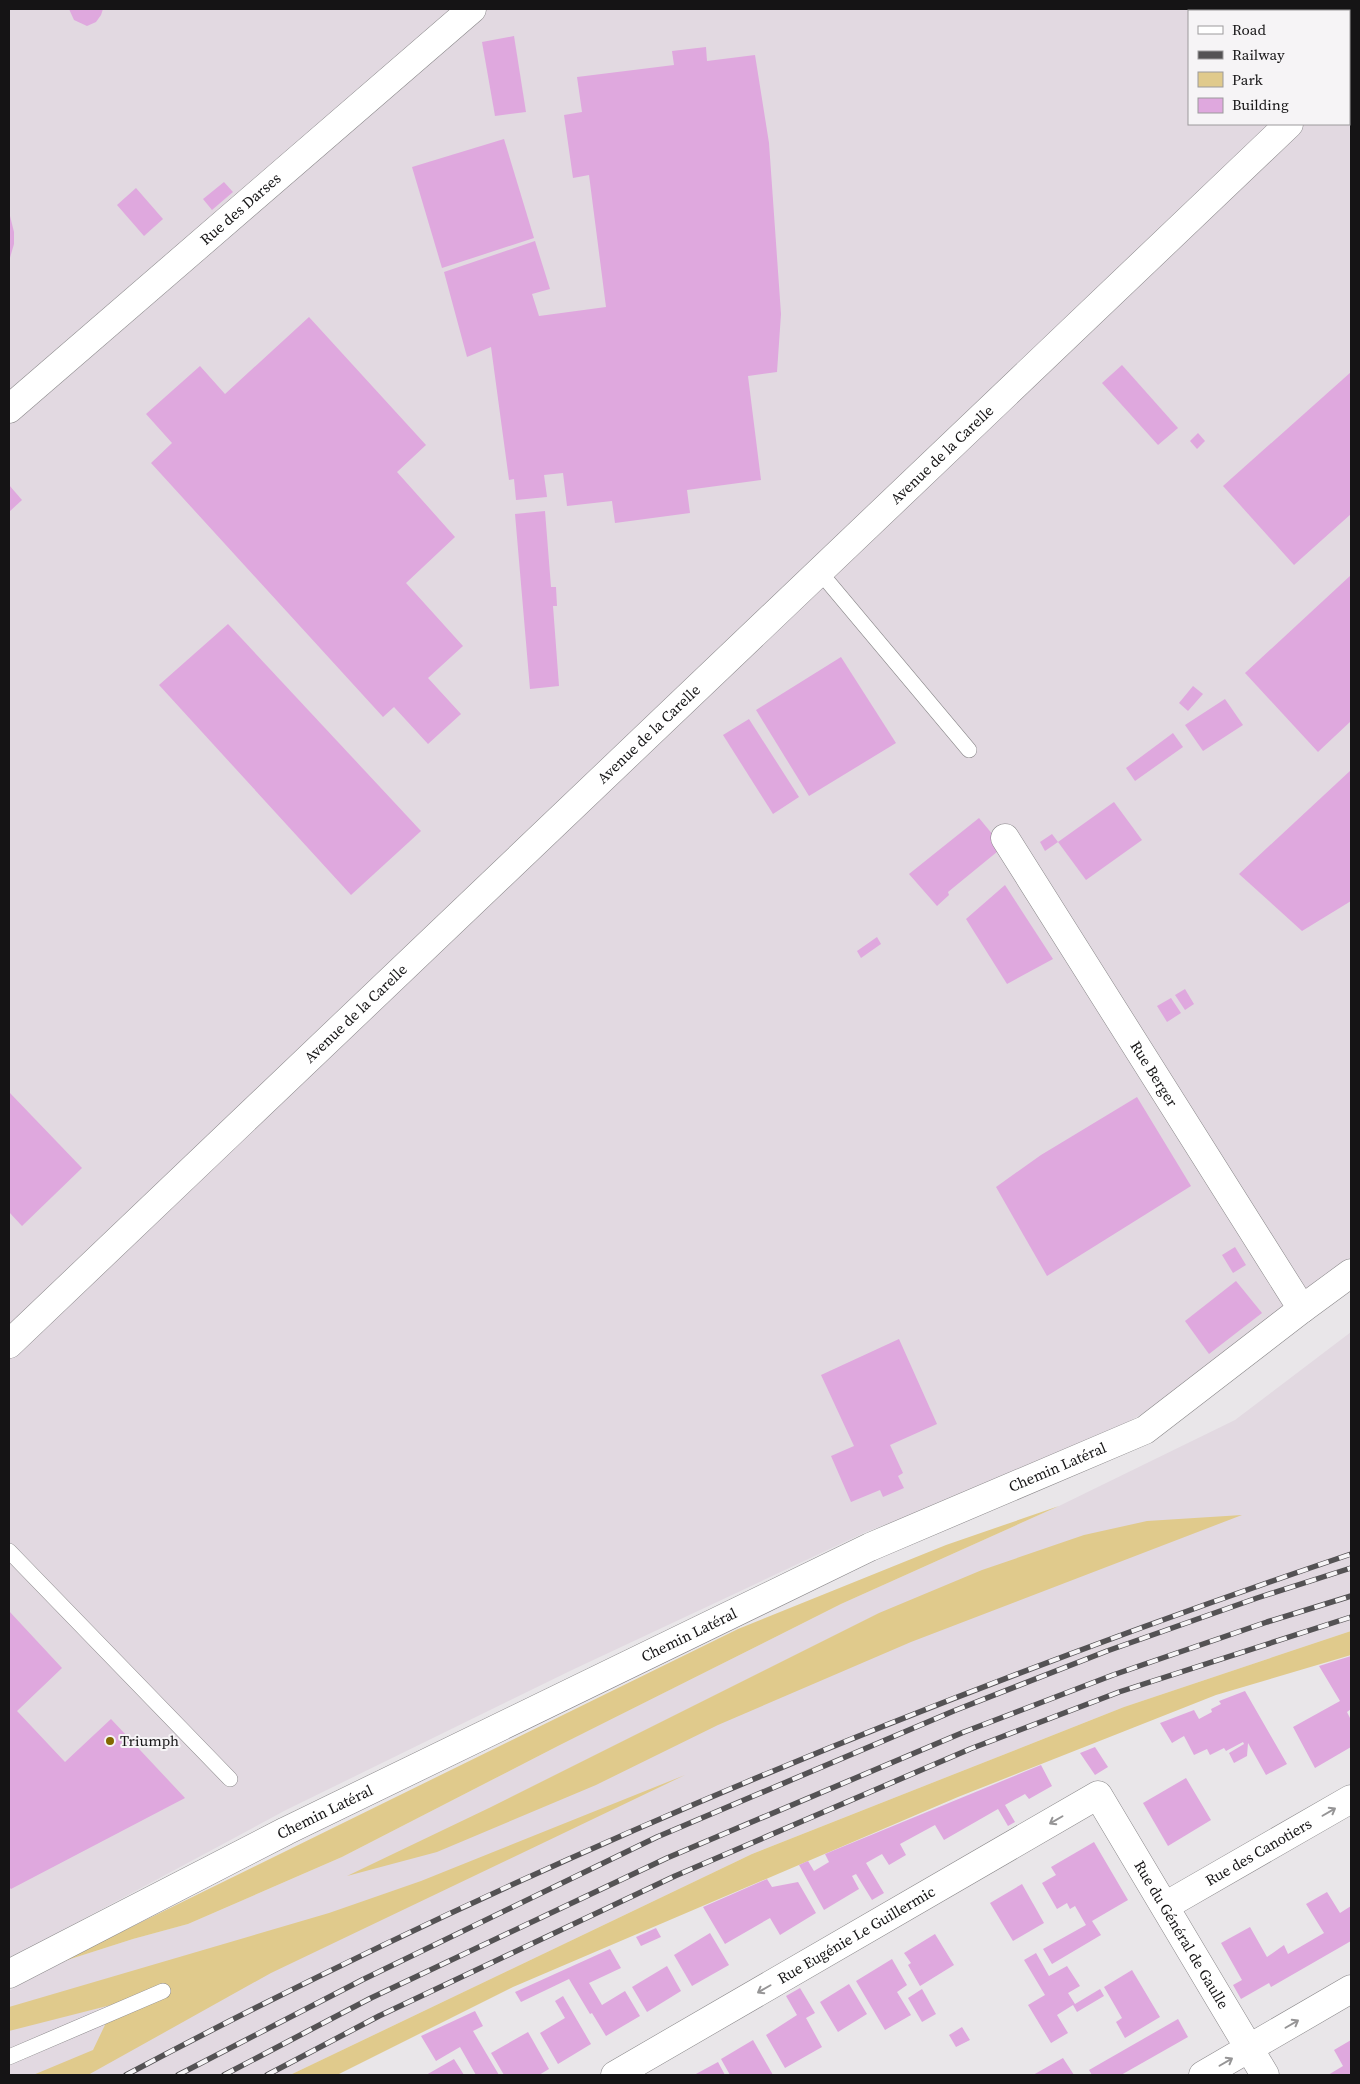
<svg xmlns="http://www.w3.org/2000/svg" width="1360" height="2084" viewBox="0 0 1360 2084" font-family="'Source Serif 4',serif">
<rect width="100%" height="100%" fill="#e9e6e9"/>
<g fill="#e2d9e1" fill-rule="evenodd">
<path d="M9 9H1351V1259L1170 1398 1080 1449 866 1532 572 1670 286 1810 9 1959ZM1189 11H1349V124H1189Z"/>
<path d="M1351 1332V1631L1124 1707 752 1854 290 2075H9V1991L58 1963 133 1939 188 1924 342 1857 558 1746 841 1604 1059 1506 1235 1420Z"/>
</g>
<g fill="#e0ca8c">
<path d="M1059 1506 841 1604 558 1746 342 1857 188 1924 133 1939 58 1963 738 1629 946 1545Z"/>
<path d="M1242 1515 911 1642 718 1725 596 1785 437 1852 347 1876 489 1808 879 1613 982 1570 1084 1535 1147 1521Z"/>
<path d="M1351 1631V1655L1216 1695 958 1797 513 1987 337 2075H290L752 1854 1124 1707Z"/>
<path d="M685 1775 271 1973 88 2075H33L93 2050 115 2004 9 2031V2007L329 1913 421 1881Z"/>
</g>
<g fill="#dfa8de">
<path d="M69 9H103L101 15 96 22 87 26 74 20Z"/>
<path d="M514 36 526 112 495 116 482 42Z"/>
<path d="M706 47 707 61 755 55 769 143 781 314 777 372 748 376 761 480 687 490 690 513 615 523 612 501 567 506 563 473 544 475 547 497 516 500 514 479 509 480 491 347 467 357 444 272 535 241 550 289 532 294 539 316 606 307 589 175 573 178 564 115 582 112 577 77 674 65 672 51Z"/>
<path d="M504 139 534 238 442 268 412 167Z"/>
<path d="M224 182 233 192 212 210 203 199Z"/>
<path d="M136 188 163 219 144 236 117 205Z"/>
<path d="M9 212 14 232V244L9 261Z"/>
<path d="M309 317 426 445 397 472 455 537 406 583 463 646 428 678 461 714 428 744 394 707 383 717 151 463 172 443 146 414 200 366 225 394Z"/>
<path d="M1122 365 1178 428 1158 445 1102 383Z"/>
<path d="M1351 372V514L1294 565 1223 486Z"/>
<path d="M1198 433 1205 441 1197 449 1190 441Z"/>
<path d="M9 485 22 500 9 512Z"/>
<path d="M545 511 551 587H556L557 606H553L559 686 530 689 515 514Z"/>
<path d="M1351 575V721L1318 752 1245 673Z"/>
<path d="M228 624 421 831 351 895 159 685Z"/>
<path d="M841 657 896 743 809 796 756 710Z"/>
<path d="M1193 686 1203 694 1188 711 1179 703Z"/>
<path d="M1225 699 1243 725 1203 751 1185 725Z"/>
<path d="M749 719 799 797 773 814 723 735Z"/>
<path d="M1173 733 1183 747 1135 781 1126 768Z"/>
<path d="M1351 770V901L1302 931 1239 874Z"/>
<path d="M1114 802 1142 840 1086 880 1058 842Z"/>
<path d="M979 818 1003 847 948 892 949 895 937 906 909 874Z"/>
<path d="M1052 834 1058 842 1045 851 1040 842Z"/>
<path d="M1005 885 1053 959 1007 984 966 919Z"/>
<path d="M877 937 881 944 861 958 857 951Z"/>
<path d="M1185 989 1194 1004 1185 1010 1175 995Z"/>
<path d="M1171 998 1181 1013 1167 1022 1157 1006Z"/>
<path d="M9 1092 82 1168 22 1226 9 1212Z"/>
<path d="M1137 1097 1191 1186 1047 1276 996 1187 1041 1155Z"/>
<path d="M1235 1247 1246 1265 1233 1273 1222 1255Z"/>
<path d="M1236 1281 1262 1313 1209 1354 1185 1321Z"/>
<path d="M899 1339 937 1424 890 1445 903 1473 898 1476 904 1488 883 1497 880 1490 851 1502 831 1456 854 1446 821 1375Z"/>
<path d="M9 1611 62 1668 17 1711 65 1762 111 1719 185 1798 11 1889 9 1887Z"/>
<path d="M1351 1656V1709L1347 1712 1351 1720V1747L1315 1768 1293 1727 1340 1701 1319 1666Z"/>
<path d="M1245 1691 1287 1764 1266 1775 1248 1743 1247 1756 1234 1763 1229 1753 1244 1744 1243 1742 1226 1751 1224 1748 1210 1755 1207 1749 1194 1755 1184 1736 1172 1743 1160 1723 1194 1710 1199 1719 1212 1712 1211 1709 1221 1704 1219 1701Z"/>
<path d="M1095 1747 1108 1767 1095 1775 1080 1753Z"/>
<path d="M1041 1765 1052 1786 1029 1799 1025 1794 1005 1805 1015 1822 1008 1826 998 1809 944 1840 935 1825 900 1844 906 1855 889 1865 882 1854 866 1863 884 1893 872 1900 856 1874 852 1876 859 1889 824 1910 799 1865 808 1861 814 1871 829 1862 825 1854Z"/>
<path d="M1186 1778 1211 1820 1168 1846 1143 1803Z"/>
<path d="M1094 1842 1128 1900 1092 1921 1101 1935 1052 1964 1043 1949 1086 1925 1075 1906 1070 1909 1067 1903 1057 1909 1042 1883 1056 1875 1051 1867Z"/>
<path d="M767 1879 772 1887 798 1882 816 1913 780 1935 770 1918 725 1944 703 1907Z"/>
<path d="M1022 1884 1044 1923 1013 1941 990 1903Z"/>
<path d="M1327 1892 1340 1913 1351 1906V1941L1271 1987 1269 1983 1241 1999 1233 1985 1242 1980 1221 1943 1250 1927 1267 1957 1284 1945 1288 1954 1324 1933 1306 1904Z"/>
<path d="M656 1928 661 1937 641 1946 636 1937Z"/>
<path d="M710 1933 729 1965 692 1986 674 1955Z"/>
<path d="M935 1934 954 1965 920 1986 908 1965 911 1963 904 1953Z"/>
<path d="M610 1949 621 1968 589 1983 602 2005 625 1991 640 2016 606 2036 592 2013 590 2014 569 1979 521 2002 515 1992Z"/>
<path d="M1036 1953 1049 1976 1067 1966 1080 1986 1068 1993 1075 2004 1100 1989 1104 1996 1077 2012 1073 2005 1057 2015 1068 2033 1051 2043 1028 2005 1045 1995 1024 1960Z"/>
<path d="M892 1959 907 1985 897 1992 911 2015 885 2030 856 1981Z"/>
<path d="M667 1966 681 1991 647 2012 632 1987Z"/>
<path d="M1132 1970 1160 2017 1125 2038 1116 2022 1122 2018 1104 1987Z"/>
<path d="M849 1984 867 2014 838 2032 820 2002Z"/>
<path d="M800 1988 815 2013 806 2018 822 2047 785 2068 766 2035 797 2015 786 1996Z"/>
<path d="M922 1989 936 2014 922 2022 908 1998Z"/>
<path d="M563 1996 591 2044 558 2064 540 2033 565 2018 555 2001Z"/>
<path d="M475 2011 483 2026 473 2031 499 2075H476L460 2047 436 2061 421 2036Z"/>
<path d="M1178 2019 1188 2037 1121 2075H1092L1089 2070Z"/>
<path d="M962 2027 970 2040 956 2047 949 2035Z"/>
<path d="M528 2032 549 2069 539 2075H504L491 2053Z"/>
<path d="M1350 2032H1351V2075H1328L1343 2066 1334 2050 1351 2040Z"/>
<path d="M753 2040 773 2075H730L721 2059Z"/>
<path d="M1063 2058 1074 2075H1033Z"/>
<path d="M454 2059 464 2075H426Z"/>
<path d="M718 2062 725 2075H694Z"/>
</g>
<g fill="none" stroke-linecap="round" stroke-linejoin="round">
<defs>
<g id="lane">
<path d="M819 571 969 750"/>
<path d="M9 1551 230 1779"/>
<path d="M9 2057 163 1991"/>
</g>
<g id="street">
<path d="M1349 66 1351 64"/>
<path id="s1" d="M9 409 472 9"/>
<path id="s2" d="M1005 838 1302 1309"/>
<path id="s3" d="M9 1344 1289 124"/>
<path id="s4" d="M1165 1906 1351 1799"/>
<path id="s5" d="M9 1974 286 1831 870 1547 1145 1430 1302 1309 1351 1273"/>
<path id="s6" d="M615 2075 1098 1795 1265 2075"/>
<path d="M1203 2075 1351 1989"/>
</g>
</defs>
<use href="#lane" stroke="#898789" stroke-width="16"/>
<use href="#street" stroke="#898789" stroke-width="29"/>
<use href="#lane" stroke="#fff" stroke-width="15"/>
<use href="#street" stroke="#fff" stroke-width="28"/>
<defs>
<g id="rail">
<path d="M126 2075C519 1866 930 1697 1351 1554"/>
<path d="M178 2075 362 1980 657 1837 956 1710 1107 1651 1257 1598 1351 1568"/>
<path d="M224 2075 371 1998 667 1858 964 1732 1113 1675 1267 1622 1351 1596"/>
<path d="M267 2075 379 2016 675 1876 970 1749 1119 1692 1351 1617"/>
</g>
</defs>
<use href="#rail" stroke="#545254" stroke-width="5.5"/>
<use href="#rail" stroke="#f6f4f6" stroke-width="4" stroke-dasharray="11" stroke-linecap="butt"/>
</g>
<defs><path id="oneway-shaft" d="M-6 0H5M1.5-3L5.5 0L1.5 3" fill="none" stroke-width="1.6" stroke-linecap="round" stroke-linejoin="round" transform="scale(1.25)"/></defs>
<g stroke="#969596">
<use href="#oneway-shaft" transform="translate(1329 1812) rotate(-30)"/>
<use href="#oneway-shaft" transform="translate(1056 1820) rotate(150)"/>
<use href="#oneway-shaft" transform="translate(764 1989) rotate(150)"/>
<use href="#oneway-shaft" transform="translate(1292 2024) rotate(-30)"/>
<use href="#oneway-shaft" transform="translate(1226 2062) rotate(-30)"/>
</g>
<circle fill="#826800" stroke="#f6f4f6" stroke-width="2" cx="110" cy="1741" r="5"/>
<g text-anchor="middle" stroke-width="4" stroke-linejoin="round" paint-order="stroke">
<g font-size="15" fill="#151415" stroke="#f6f4f6">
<text dy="5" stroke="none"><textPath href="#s1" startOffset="306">Rue des Darses</textPath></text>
<text dy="5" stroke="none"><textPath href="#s3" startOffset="1289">Avenue de la Carelle</textPath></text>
<text dy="5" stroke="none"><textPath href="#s3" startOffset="884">Avenue de la Carelle</textPath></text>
<text dy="5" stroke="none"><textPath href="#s3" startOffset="479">Avenue de la Carelle</textPath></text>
<text dy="5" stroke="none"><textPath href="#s2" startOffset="279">Rue Berger</textPath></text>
<text dy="5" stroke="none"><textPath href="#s5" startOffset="1165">Chemin Latéral</textPath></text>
<text dy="5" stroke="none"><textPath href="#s5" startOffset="760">Chemin Latéral</textPath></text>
<text dy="5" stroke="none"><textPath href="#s5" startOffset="355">Chemin Latéral</textPath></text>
<text dy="5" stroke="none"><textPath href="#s4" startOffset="108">Rue des Canotiers</textPath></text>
<text dy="5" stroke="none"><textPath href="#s6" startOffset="279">Rue Eugénie Le Guillermic</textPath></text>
<text dy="5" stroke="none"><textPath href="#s6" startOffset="721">Rue du Général de Gaulle</textPath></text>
</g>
<g font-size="15" fill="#151415" stroke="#f6f4f6" text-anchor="start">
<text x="120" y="1746">Triumph</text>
</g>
</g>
<rect width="1360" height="2084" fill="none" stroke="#151415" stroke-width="20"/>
<rect x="1188" y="10" width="162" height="115" fill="#f6f4f6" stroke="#9c9a9c"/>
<rect x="1198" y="26" width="25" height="8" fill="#ffffff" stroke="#9c9a9c"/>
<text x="1232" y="35" font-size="15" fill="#151415">Road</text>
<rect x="1198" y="51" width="25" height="8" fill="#545254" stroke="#9c9a9c"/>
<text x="1232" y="60" font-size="15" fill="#151415">Railway</text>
<rect x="1198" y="72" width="25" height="15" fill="#e0ca8c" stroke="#9c9a9c"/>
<text x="1232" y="85" font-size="15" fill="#151415">Park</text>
<rect x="1198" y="98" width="25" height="15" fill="#dfa8de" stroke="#9c9a9c"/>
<text x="1232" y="110" font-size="15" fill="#151415">Building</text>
</svg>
